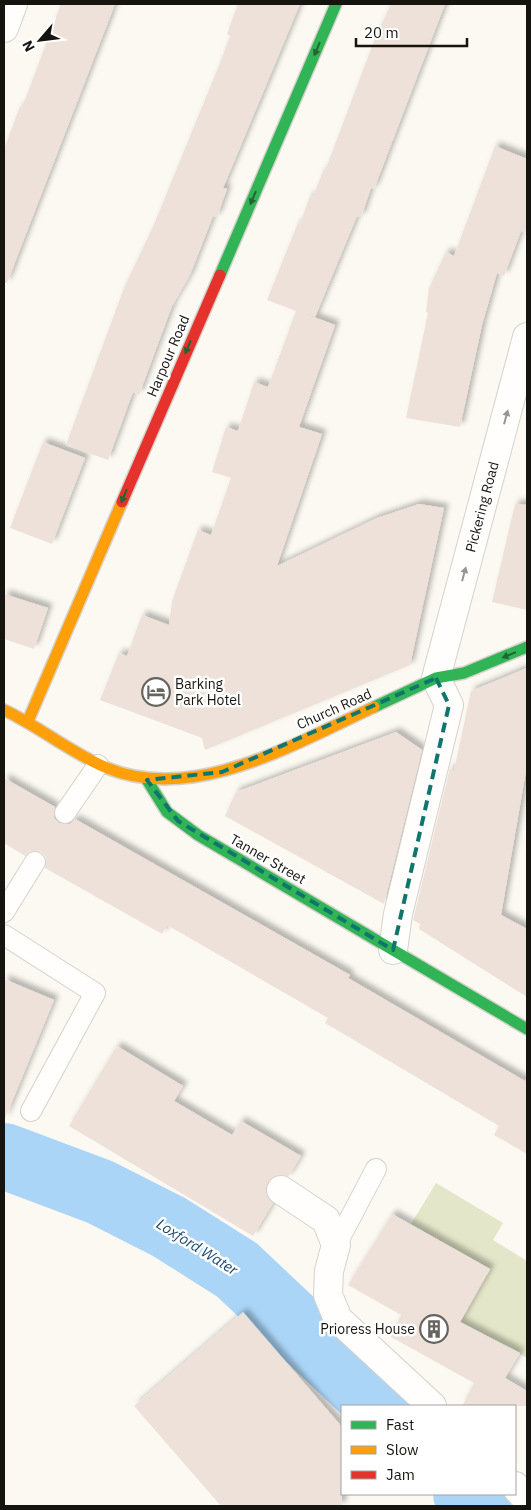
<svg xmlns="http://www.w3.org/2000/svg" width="531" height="1510" viewBox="0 0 531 1510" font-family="'IBM Plex Sans',sans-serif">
<defs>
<filter id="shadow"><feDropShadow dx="4.5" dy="-4.5" stdDeviation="2.5" flood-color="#0004"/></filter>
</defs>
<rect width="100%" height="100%" fill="#fcf9f2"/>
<path fill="#e3e6c8" d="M436 1183 503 1223 493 1240 527 1261V1358L460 1322 490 1269 411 1224Z"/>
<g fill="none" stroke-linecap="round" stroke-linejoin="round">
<g stroke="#aad5f7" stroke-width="66">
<path d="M4 1156 100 1192 169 1227 237 1270 381 1406"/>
<path d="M466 1494 478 1506"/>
</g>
</g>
<g fill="#eee1da" filter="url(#shadow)">
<path d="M61 4H115L7 283H4V149L20 107 22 108Z"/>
<path d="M238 4H300L223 188 227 189 217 217 213 216 190 275 172 306 139 395 133 392 108 460 66 445 124 288 153 227 218 68 230 36 227 34Z"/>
<path d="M391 4H445L374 189 371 188 361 217 357 216 315 317 303 313 335 325 299 427 322 434 277 566 377 518 419 504 444 508 410 665 205 750 202 738 100 700 119 653 127 656 142 615 169 625 172 601 198 530 211 535 231 478 212 472 226 427 238 431 254 382 268 387 296 311 267 300 298 223 300 224 310 196 313 197 323 171H325L376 36Z"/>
<path d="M495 146 527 159V233L521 231 504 276 497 273 482 325 460 427 406 418 428 313 426 312 429 288 446 252 454 256Z"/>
<path d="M43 442 85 458 52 544 10 528Z"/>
<path d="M515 504 527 505V610L492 602Z"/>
<path d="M4 594 48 608 34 649 4 639Z"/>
<path d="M527 668V765L501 915 527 929V997L419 929 420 924 413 920 450 768 454 771 471 691Z"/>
<path d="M396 732 422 750 384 904 225 816 236 792Z"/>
<path d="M4 778 55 807 54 818 59 823 70 824 75 819 350 975 348 978 525 1081 527 1078V1154L494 1135 499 1126 325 1023 328 1018 167 925 162 934 45 868 46 857 41 852 30 851 25 856 4 843Z"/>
<path d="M4 979 54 1000 4 1121Z"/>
<path d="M117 1046 183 1086 174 1101 232 1135 241 1121 301 1156 288 1177 275 1176 268 1182 266 1189 267 1196 273 1203 253 1236 69 1126Z"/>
<path d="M392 1214 490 1269 460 1322 520 1353 505 1378 527 1391V1406H462L474 1383 391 1337 401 1315 348 1285Z"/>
<path d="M243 1312 342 1427V1506H221L134 1406Z"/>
</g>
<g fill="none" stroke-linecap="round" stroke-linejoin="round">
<defs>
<g id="lane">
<path d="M65 813 98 765"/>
<path d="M4 912 35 862"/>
<path d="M4 935 95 993 31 1111"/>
<path d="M336 1245 376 1169"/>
</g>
<g id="street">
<path d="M4 28 13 4"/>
<path d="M393 950 398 914 449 705 436 678 527 337"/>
<path d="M281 1190 326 1220 336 1245 329 1271 328 1295 338 1319 432 1406"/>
<path d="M515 1486 527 1500"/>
</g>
<g id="fast">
<path d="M220 275 336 4"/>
<path d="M374 707 436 678 464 673 527 647"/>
<path d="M147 780 167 812 198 835 527 1029"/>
</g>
<g id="slow">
<path d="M4 710C40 727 71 753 107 768 194 804 296 743 374 707"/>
<path d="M28 721 122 502"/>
</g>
<path id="jam" d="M122 502 220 275"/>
</defs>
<use href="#lane" stroke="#d5d2cc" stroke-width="22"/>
<use href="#street" stroke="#d5d2cc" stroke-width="30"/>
<use href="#fast" stroke="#d5d2cc" stroke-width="14"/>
<use href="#slow" stroke="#d5d2cc" stroke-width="14"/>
<use href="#jam" stroke="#d5d2cc" stroke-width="14"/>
<use href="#lane" stroke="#fffefd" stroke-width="20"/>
<use href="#street" stroke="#fffefd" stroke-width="28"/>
<use href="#fast" stroke="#30b455" stroke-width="11"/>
<use href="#slow" stroke="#ff9f0a" stroke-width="11"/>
<use href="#jam" stroke="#e5322d" stroke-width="11"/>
</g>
<defs><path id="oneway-solid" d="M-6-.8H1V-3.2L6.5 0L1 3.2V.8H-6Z" transform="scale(1.25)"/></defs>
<g fill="#236432">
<use href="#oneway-solid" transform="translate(317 49) rotate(113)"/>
<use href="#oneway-solid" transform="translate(253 198) rotate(113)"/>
<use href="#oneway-solid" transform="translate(188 347) rotate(113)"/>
<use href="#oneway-solid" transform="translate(124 496) rotate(113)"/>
<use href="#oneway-solid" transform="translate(509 655) rotate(158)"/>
</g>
<g fill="#969591">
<use href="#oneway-solid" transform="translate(506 417) rotate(-75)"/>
<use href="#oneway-solid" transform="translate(464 574) rotate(-75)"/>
</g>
<path fill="none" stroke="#0f766e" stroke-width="4" stroke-dasharray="10 6" stroke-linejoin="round" d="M436 678 449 705 393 950 178 821 147 780 222 772Z"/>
<defs>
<symbol id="hotel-ring" viewBox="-11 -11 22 22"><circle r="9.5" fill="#fff" stroke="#66645e" stroke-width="1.5"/><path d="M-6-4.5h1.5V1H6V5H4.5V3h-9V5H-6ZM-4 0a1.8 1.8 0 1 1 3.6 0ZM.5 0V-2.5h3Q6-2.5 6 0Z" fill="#66645e"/></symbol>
<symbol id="building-ring" viewBox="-11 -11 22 22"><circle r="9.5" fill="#fff" stroke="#66645e" stroke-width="1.5"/><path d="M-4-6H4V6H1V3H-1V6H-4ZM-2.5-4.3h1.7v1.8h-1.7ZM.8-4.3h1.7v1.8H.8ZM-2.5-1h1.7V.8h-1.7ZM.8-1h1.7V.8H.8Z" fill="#66645e"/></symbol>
</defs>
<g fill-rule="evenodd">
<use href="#hotel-ring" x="140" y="676" width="32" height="32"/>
<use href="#building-ring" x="418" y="1313" width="32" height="32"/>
</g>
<g text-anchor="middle" stroke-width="5" stroke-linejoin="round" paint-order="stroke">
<g font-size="14" fill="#16140e" stroke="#fff">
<text transform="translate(168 356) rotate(-67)" y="5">Harpour Road</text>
<text transform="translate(482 507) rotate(-75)" y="5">Pickering Road</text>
<text transform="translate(334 709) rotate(-24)" y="5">Church Road</text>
<text transform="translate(268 859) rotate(30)" y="5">Tanner Street</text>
</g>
<g font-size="14" fill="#16140e" stroke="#fff" text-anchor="start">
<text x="175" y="689">Barking<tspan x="175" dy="16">Park Hotel</tspan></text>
<text x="415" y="1334" text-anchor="end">Prioress House</text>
</g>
<g font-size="15" font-style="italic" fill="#194669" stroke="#fff">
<text transform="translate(197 1247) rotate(32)" y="5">Loxford Water</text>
</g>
</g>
<rect width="531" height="1510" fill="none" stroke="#16140e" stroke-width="10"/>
<rect x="341" y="1405" width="175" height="90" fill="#ffffff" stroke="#a2a19f"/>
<rect x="351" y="1421" width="25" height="8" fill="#30b455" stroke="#a2a19f"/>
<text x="386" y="1430" font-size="15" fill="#16140e">Fast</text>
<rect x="351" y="1446" width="25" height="8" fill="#ff9f0a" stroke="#a2a19f"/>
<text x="386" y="1455" font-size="15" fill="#16140e">Slow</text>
<rect x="351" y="1471" width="25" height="8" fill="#e5322d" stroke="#a2a19f"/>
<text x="386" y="1480" font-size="15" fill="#16140e">Jam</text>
<g transform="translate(40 40) rotate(242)" stroke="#ffffff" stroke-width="4" paint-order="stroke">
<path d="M0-4L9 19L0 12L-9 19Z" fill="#16140e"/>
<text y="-8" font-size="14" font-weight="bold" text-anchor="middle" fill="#16140e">N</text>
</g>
<path d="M356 38v8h111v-8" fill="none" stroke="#16140e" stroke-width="2.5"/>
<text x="364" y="38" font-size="15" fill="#16140e" stroke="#ffffff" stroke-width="4" paint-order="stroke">20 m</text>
</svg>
